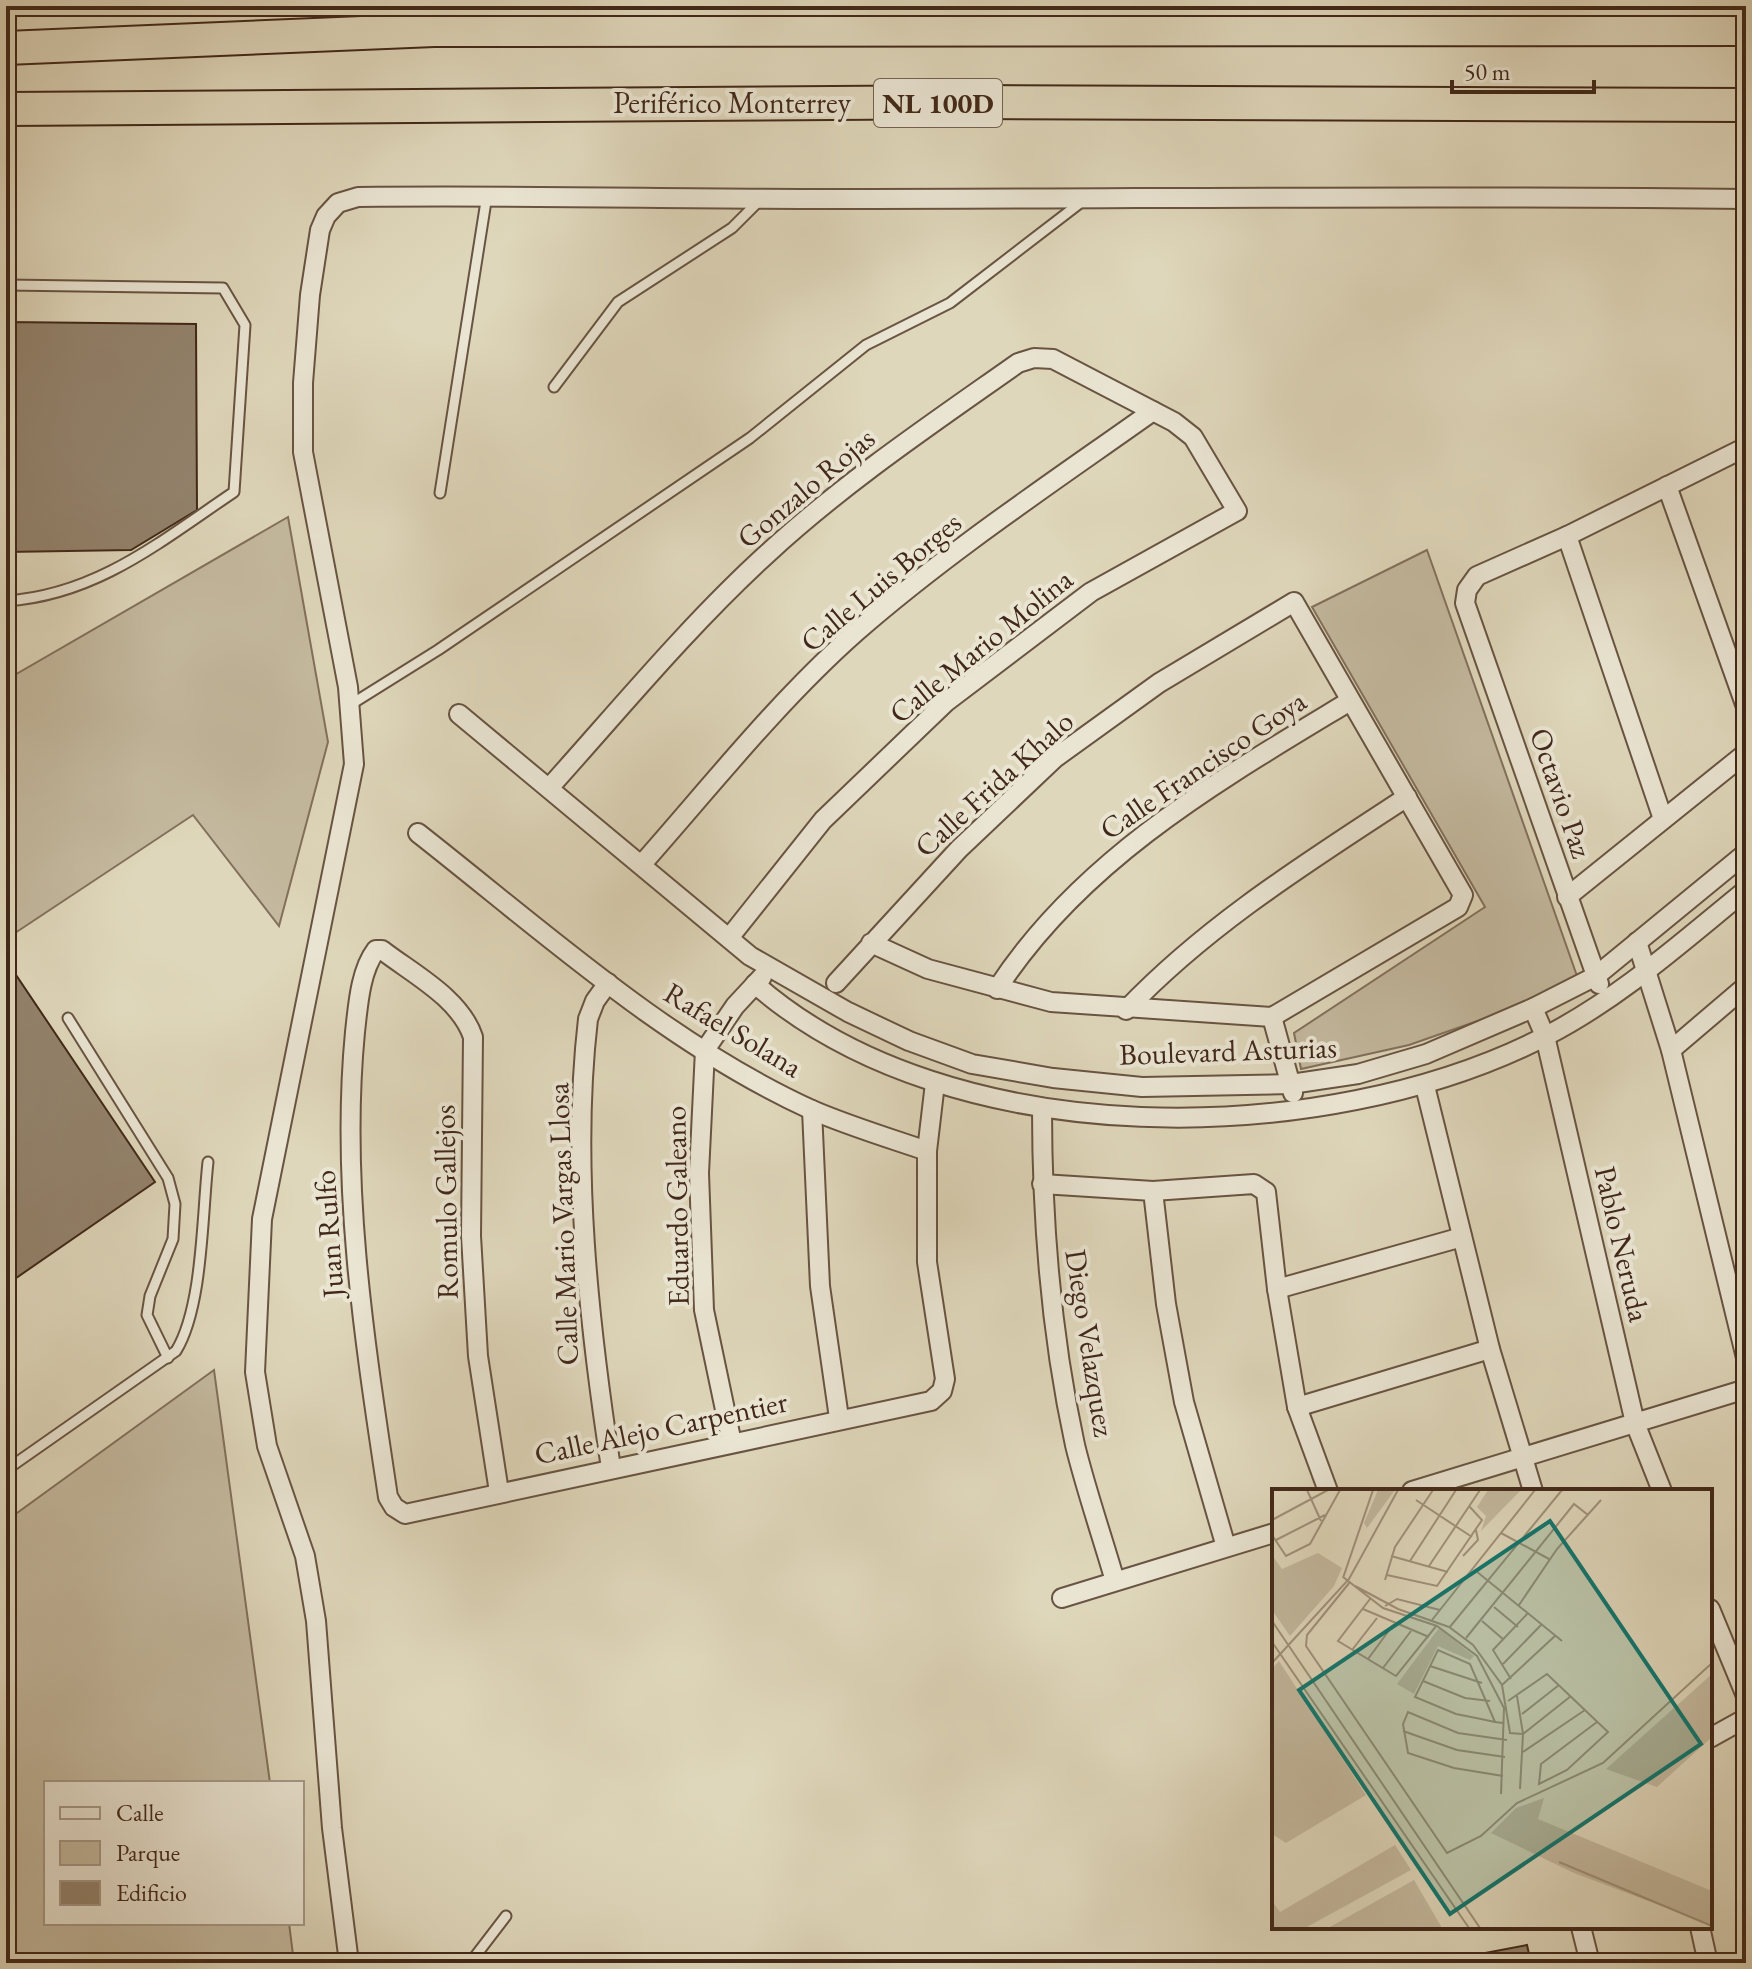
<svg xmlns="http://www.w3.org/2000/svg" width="1752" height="1969" viewBox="0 0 1752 1969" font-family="'EB Garamond',serif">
<rect width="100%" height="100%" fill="#dfd7bb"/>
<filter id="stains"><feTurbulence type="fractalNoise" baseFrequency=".0025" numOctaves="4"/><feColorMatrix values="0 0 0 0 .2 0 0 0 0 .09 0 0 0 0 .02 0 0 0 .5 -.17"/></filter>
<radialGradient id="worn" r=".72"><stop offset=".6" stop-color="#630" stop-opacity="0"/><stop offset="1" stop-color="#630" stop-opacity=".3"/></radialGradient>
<g fill="#c4b99f" stroke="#82705c" stroke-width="2">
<path d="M288 517 328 742 279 926 193 815 6 939V680Z"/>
<path d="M1427 550 1577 976 1506 1011 1409 1045 1301 1069 1294 1033 1485 907 1312 607Z"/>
<path d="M214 1370 270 1783H46V1923H289L294 1963H6V1521Z"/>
</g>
<g fill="#93836d" stroke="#412819" stroke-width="2">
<path d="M6 322 196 324 197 510 131 550 6 552Z"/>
<path d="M8 963 155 1182 6 1285V965Z"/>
<path d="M1527 1945 1531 1963H1487L1485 1953Z"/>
</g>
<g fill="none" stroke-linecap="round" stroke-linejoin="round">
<defs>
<g id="service">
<path d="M6 285 223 288 245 325 234 492C161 541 97 595 6 601"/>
<path d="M554 387 618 302 732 228 760 200"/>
<path d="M440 493 487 195"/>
<path d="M350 705 438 650 750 438 866 345 950 303 1084 200"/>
<path d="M68 1018 168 1178 175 1204 173 1239 150 1296 147 1315 168 1358"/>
<path d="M6 1470 176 1351C203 1307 202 1215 208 1162"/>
<path d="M470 1963 506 1916"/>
</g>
<g id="minor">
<path d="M1667 486 1746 707"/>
<path d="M1567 536 1663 819"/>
<path d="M459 714 750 956 848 1012 909 1041 972 1064 1053 1078 1142 1087 1291 1084 1358 1074 1426 1054 1533 1008 1596 976 1746 853"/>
<path d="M549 788C620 709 689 625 768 553 845 482 933 423 1018 363L1034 358 1053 359 1174 422 1193 437 1237 511 1091 592 946 702 823 820 729 938"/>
<path d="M418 833C543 931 667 1044 812 1110 849 1126 889 1138 927 1151"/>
<path d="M642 864C711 786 778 701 856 632 949 551 1053 482 1153 411"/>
<path d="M1567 897 1746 753"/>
<path d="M1637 942 1671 1050 1746 1358"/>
<path d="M608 983 595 1001 588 1019C571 1164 589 1325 611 1468"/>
<path d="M836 983 959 849 1055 758 1159 683 1294 602 1463 895 1458 907 1272 1017 1051 1002 928 969 871 943"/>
<path d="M755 984C950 1155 1325 1150 1546 1036 1620 998 1682 942 1746 890"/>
<path d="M1599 984 1465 603 1467 590 1477 576 1567 536 1746 447"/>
<path d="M997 989C1082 858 1221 779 1350 701"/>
<path d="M1533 1008 1545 1036 1635 1423 1662 1491"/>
<path d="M1126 1010C1208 924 1308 862 1407 797"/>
<path d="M1272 1017 1293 1093"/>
<path d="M1671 1050 1746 986"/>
<path d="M1425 1086 1490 1349 1533 1491"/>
<path d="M1042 1109C1042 1221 1051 1335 1075 1445 1086 1490 1102 1536 1115 1581"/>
<path d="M812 1110 820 1286 839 1418"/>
<path d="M1042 1184 1153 1191 1254 1184 1266 1192 1277 1289 1297 1407 1328 1491"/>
<path d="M1153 1191 1166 1304 1184 1402 1226 1547"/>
<path d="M1277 1289 1462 1237"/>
<path d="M1297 1407 1490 1349"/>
<path d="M732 1443 704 1310 699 1173 705 1050 735 1006 762 977"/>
<path d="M1412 1491 1746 1389"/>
<path d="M499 1492 478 1356 471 1236 473 1037C460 998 413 974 382 950H376C360 971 358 1006 355 1032 340 1187 365 1344 388 1497L394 1507 405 1514 931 1401 942 1391 945 1379 927 1262V1151L935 1083"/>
<path d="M1062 1598 1274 1533"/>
<path d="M1710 1609 1746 1696"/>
<path d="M1710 1738 1746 1718"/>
<path d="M1581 1927 1590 1963"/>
<path d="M1700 1927 1708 1963"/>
<path d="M349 1963 332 1828 316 1621 305 1556 267 1446 255 1372 262 1219 354 764 348 687 303 452V383L310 295 320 230 326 216 338 203 358 197C516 195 674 199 833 199 1137 199 1441 195 1746 199"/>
</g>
<g id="motorway">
<path d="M6 48 434 30 1746 29"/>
<path d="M6 109 975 102 1746 105"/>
</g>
</defs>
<use href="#service" stroke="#685442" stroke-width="13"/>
<use href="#minor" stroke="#685442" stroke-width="22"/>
<use href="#motorway" stroke="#412819" stroke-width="36"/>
<use href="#service" stroke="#eae5d3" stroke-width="9"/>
<use href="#minor" stroke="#eae5d3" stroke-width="18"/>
<use href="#motorway" stroke="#dfd7bb" stroke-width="32"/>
</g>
<g text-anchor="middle" stroke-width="8" stroke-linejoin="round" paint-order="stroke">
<rect fill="#eae5d3" stroke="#746151" stroke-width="2" x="874" y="79" width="128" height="48" rx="6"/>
<g font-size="28" font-weight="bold" fill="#412819">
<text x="938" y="113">NL 100D</text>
</g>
<g font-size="30" fill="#412819" stroke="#eae5d3">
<text x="732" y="113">Periférico Monterrey</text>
<text transform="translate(806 488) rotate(-40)" y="10">Gonzalo Rojas</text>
<text transform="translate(881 582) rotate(-40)" y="10">Calle Luis Borges</text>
<text transform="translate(981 646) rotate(-39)" y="10">Calle Mario Molina</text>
<text transform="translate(1203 765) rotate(-34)" y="10">Calle Francisco Goya</text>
<text transform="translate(994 784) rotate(-42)" y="10">Calle Frida Khalo</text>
<text transform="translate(1561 793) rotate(71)" y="10">Octavio Paz</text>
<text transform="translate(733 1030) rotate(31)" y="10">Rafael Solana</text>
<text transform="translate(1228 1051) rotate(-2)" y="10">Boulevard Asturias</text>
<text transform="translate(446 1202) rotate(-91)" y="10">Romulo Gallejos</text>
<text transform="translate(677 1206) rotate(-91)" y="10">Eduardo Galeano</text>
<text transform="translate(563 1224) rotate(-92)" y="10">Calle Mario Vargas Llosa</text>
<text transform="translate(329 1234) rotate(-94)" y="10">Juan Rulfo</text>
<text transform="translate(1622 1244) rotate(77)" y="10">Pablo Neruda</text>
<text transform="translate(1090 1343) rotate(81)" y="10">Diego Velazquez</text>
<text transform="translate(661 1428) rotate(-12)" y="10">Calle Alejo Carpentier</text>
</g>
</g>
<g transform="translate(1272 1489)">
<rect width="440" height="440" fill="#dfd7bb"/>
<path d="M106 1H123L95 39 92 34ZM216 1H249L209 42 214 27 205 18ZM46 64 70 79 62 97 18 147 0 121V66L10 80ZM167 139 202 167 198 171 166 157 142 205 125 195ZM7 172 94 306 14 354 0 345V180ZM440 185V248L385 298 334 280ZM272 309 266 330 440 402V436L302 384 219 344 244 319ZM123 356 139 381 33 439H0V412L8 423ZM142 391 170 439H56Z" fill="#c4b99f"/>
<path fill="none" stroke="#a0917a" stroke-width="2" d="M35 1 49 32M144 11 200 48M0 31 56 1M229 44 277 70M0 46 14 67 38 55 68 1M4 51 53 26M119 67 176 83M191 67 206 51 204 41M138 72 184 1M157 77 208 1M204 82 290 152M115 86 165 97 210 31 197 17M71 88 111 119 165 137 205 167 232 219 229 305M71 89 101 1M113 91 123 58 161 1M78 93 35 146 34 157 175 364 209 347 245 314 331 274 440 174M83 97 126 120 177 138 201 156 230 196 238 244M98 110 66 152 124 187 165 136M247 116 285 60 329 11M113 117 125 110 168 121M222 118 246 138M91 120 157 148M160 131 263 1M0 132 208 439M210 132 232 151M177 139 290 1M194 149 302 15 316 26M0 153 197 439M80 161 105 129M96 170 121 136M0 174 77 90 126 1M231 175 270 135M158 177 210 194M111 179 139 142M239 190 221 161 256 124M151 192 193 209 218 212M230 196 284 146M245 207 251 245 248 300M236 212 275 185 336 243 295 281 267 295 269 275 325 233M250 225 287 196M223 233 198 175 166 161 143 208 184 225 204 229 223 233 231 234M131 242 185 261 233 268M237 244 251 245 299 207M251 263 313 221M231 287 182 279 136 264 131 235 136 223 186 244 235 251M287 373 440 437"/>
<path fill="#0f766e" fill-opacity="0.15" stroke="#0f766e" stroke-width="4" d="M278 32 429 255 178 425 27 201Z"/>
<rect width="440" height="440" fill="none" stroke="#412819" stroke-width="4"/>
</g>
<rect width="1752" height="1969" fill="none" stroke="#dfd7bb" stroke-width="32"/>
<rect x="8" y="8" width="1736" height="1953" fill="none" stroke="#412819" stroke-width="4"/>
<rect x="16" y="16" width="1720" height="1937" fill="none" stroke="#412819" stroke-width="2"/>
<rect x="44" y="1781" width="260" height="144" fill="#eae5d3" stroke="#a69989" stroke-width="2"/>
<rect x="60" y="1807" width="40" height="12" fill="#eae5d3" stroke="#a69989" stroke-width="2"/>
<text x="116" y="1821" font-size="24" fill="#412819">Calle</text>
<rect x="60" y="1841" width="40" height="24" fill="#c4b99f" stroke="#a69989" stroke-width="2"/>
<text x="116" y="1861" font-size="24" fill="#412819">Parque</text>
<rect x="60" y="1881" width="40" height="24" fill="#93836d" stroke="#a69989" stroke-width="2"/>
<text x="116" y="1901" font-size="24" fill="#412819">Edificio</text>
<path d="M1452 80v12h142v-12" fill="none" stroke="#412819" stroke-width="4"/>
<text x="1464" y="80" font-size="24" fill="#412819" stroke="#eae5d3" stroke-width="6" paint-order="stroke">50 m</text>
<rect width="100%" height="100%" filter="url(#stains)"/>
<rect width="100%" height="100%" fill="url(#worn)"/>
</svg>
